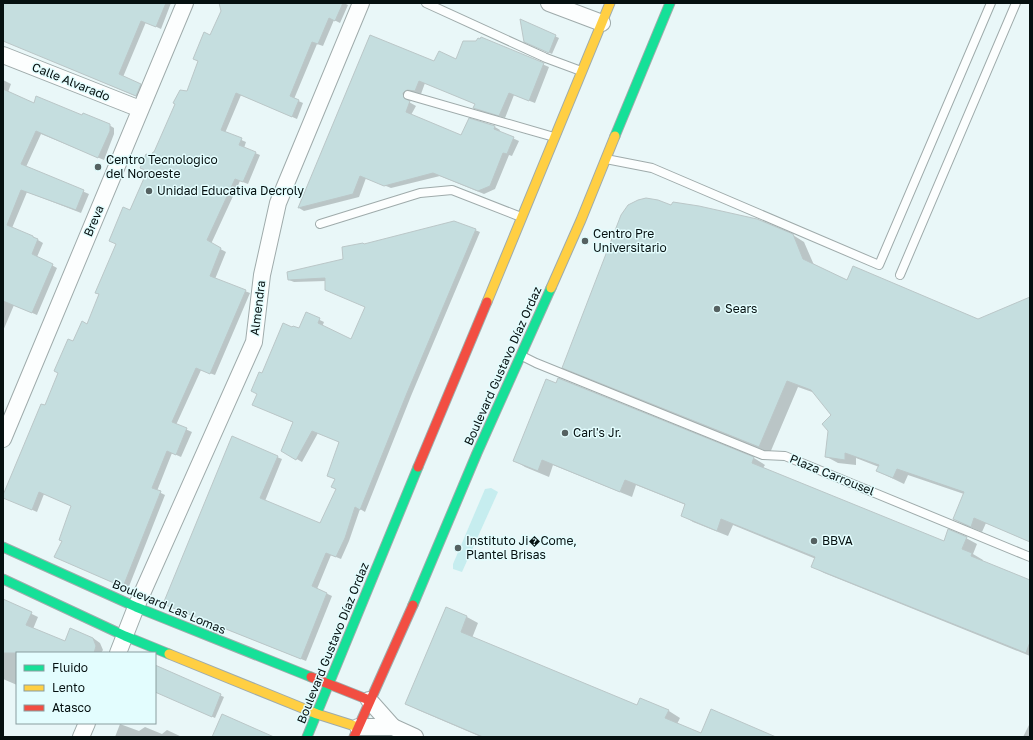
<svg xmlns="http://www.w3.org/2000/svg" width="1033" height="740" viewBox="0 0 1033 740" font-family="'Golos Text',sans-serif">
<rect width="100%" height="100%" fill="#e9f7f8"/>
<path fill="#c6edef" d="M491 488 498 492 462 572 453 569V564L485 489Z"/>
<g fill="#0003">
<path d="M3 3H171L161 29 146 22 123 77 144 87 140 98 3 40Z"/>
<path d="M221 3H344L348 5 340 23 334 20 323 46 317 44 294 99 303 103 297 119 241 95 225 133 246 142 244 148 260 155 248 184 240 181 211 244 226 252 215 279 250 293 215 375 201 370 176 425 192 432 181 457 172 453 157 491 165 495 128 589 61 559 63 541 72 506 44 494 37 512 3 497 74 343 88 325 130 211 146 176 151 158 155 154 187 92 222 11Z"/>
<path d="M521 21 559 38 552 54 529 43Z"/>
<path d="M370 36 435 63 456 60 481 38 549 67 535 103 514 95 505 118 480 111 474 108 476 104 425 83 421 94 413 92 408 96 409 102 416 106 411 115 461 136 469 119 495 127 500 130 499 132 519 141 512 156 509 155 495 189 484 194 440 176 391 188 366 178 359 197 304 211 299 208Z"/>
<path d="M3 80 11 84 8 92 34 104 82 117 109 125 114 128V134L104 160 41 134 26 167 89 194 81 213 27 192 12 228 33 237 43 243 37 257 57 268 37 315 14 305 3 331Z"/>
<path d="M672 206 793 235 804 242 814 265 848 281 978 320 1030 298V542L986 523 982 532 965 525 954 519 964 494 908 475 904 484 877 471 879 467 856 458V465L838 463 827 457 829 430 833 415 815 393 798 387 770 453 574 374 563 367Z"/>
<path d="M475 230 480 232 411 396 365 512 360 509 349 541 341 559 331 555 317 589 332 596 306 661 164 604 277 457 282 459 265 501 320 524 337 489 336 479 329 476 340 442 318 433 302 462 283 451 294 423 258 407V394L263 375 299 330 307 314 324 322 322 327 352 340 366 307 326 281 294 282 289 280 344 260 365 245Z"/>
<path d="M559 379 754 458 765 465 763 468 944 542 966 538 977 544 973 554 983 560 982 562 1030 581V656L824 573 813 567 816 559 733 525 728 536 693 522 682 515 686 505 636 485 632 497 553 465 549 477 525 467 514 460Z"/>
<path d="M3 600 38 617 33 629 65 642 93 638 100 643 103 650 101 653H17V685L3 679Z"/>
<path d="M446 608 467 617 478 623 472 638 638 706 640 699 669 711 680 718 677 724 702 735 773 737H481L418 710 407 704Z"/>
<path d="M156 667 224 697 215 718 155 691Z"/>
<path d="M1030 723V737H1023Z"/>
<path d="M120 724 139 731 145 727 162 734 167 730 182 737H115Z"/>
</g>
<g fill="#c5dedf" stroke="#bbc7c8">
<path d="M3 3H166L156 27 141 21 119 74 141 84 136 96 3 41Z"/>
<path d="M219 3H343L335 21 329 18 318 44 312 42 290 96 299 100 292 117 236 93 221 130 242 138 239 145 256 152 243 182 235 179 207 240 221 248 210 276 246 290 210 374 196 368 172 422 187 428 176 455 167 451 152 488 161 491 123 587 54 557 62 541 59 540 71 506 39 492 32 510 3 498V495L41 404 45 405 58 373 54 371 68 339 73 341 82 321 87 324 99 294 95 293 116 244 109 241 123 207 130 210 145 176 143 175 145 170 140 168 146 154 151 156 153 152H154L175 104 173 103 180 90 187 91 198 61 193 59 204 32 210 35 221 11Z"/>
<path d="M520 19 556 35 549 53 524 42Z"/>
<path d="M370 35 434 61 439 51 456 59 463 41H476L478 38 480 39 481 37 544 63 529 101 509 93 499 116 473 108 475 104 419 81 415 91 407 90 403 93 404 98 410 101 406 112 461 135 469 118 495 126 494 129 514 137 507 154 503 153 490 186 478 191 433 173 384 186 360 176 353 194 298 208Z"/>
<path d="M3 89 34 103 36 96 82 115 83 113 110 124V131L98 158 36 131 21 164 84 190 76 210 21 190 7 225 33 236V237L38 239 32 254 53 264 32 313 3 301Z"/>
<path d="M646 198 658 200 671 205 673 202 699 206 757 219 793 234 803 259 847 280 853 266 978 319 1030 297V542L974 518 971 527 953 519 964 492 897 469 893 478 876 471 879 465 845 453V460L825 457 828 431 822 424 831 415 811 390 787 381 759 447 562 368 621 215 628 205 638 200Z"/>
<path d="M454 221 476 229 407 393 360 510 355 507 345 538 336 557 326 553 312 586 327 593 301 659 163 604 232 436 278 456 260 498 320 523 336 489 331 487 335 479 327 476 339 442 312 431 296 460 281 451 293 422 252 405 257 394 251 391 259 372 262 373 283 323 292 327 293 326 299 328 306 312 320 318 318 323 351 339 365 307 325 290V278L288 280 287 272 343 259 342 247 363 243 364 244Z"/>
<path d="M558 378 754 457 752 463 944 541 948 529 967 537 962 549 972 553 971 556 1030 580V642L1026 653 811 567 815 557 721 519 717 531 681 516 685 504 625 480 620 492 542 460 538 471 513 461 546 379 556 383Z"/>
<path d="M3 599 32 612 26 625 65 641 70 628 93 638 96 646 94 653H3Z"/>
<path d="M446 607 467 616 461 632 637 705 640 698 669 710 665 718 701 733 711 709 776 737H483L405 704Z"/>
<path d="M155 665 221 694 212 717 155 692Z"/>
<path d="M222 714 274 737H212Z"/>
</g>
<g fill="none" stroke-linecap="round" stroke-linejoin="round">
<defs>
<g id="lane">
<path d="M426 3 544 57"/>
<path d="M546 58 581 71"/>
<path d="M408 95 554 137"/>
<path d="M606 159 652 168 879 265 991 3"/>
<path d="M320 224 420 193 452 190 521 217"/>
<path d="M900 275 1016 3"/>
<path d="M522 356 536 363 763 455 785 456 1030 557"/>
</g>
<g id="street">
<path d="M549 3 602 23"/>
<path d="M3 55 140 109"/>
<path d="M3 439 185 3"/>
<path d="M118 653 136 607 254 342 262 275 278 203 361 3"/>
<path d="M369 700 393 727"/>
<path d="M358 727H393L415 737"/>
<path d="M81 737 87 723"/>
</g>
<g id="fast">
<path d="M615 136 670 3"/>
<path d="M3 547 136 607 311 677"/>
<path d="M3 579 125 636 169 654"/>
<path d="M413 605 477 453 551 288"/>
<path d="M307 737 418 467"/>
</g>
<g id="slow">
<path d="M551 288 581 220 615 136"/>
<path d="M487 302 610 3"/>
<path d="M169 654 317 714 358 727"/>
</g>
<g id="jam">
<path d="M418 467 487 302"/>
<path d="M311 677 369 700"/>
<path d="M354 737 413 605"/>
</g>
</defs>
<use href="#lane" stroke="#9fabab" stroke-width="10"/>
<use href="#street" stroke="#9fabab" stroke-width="18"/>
<use href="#fast" stroke="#9fabab" stroke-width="11"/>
<use href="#slow" stroke="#9fabab" stroke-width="11"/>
<use href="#jam" stroke="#9fabab" stroke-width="11"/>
<use href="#lane" stroke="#fcfefe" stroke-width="8"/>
<use href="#street" stroke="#fcfefe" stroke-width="16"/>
<use href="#fast" stroke="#16e098" stroke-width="9"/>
<use href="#slow" stroke="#ffcf43" stroke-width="9"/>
<use href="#jam" stroke="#f24e42" stroke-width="9"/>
</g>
<g fill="#556161" stroke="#e3fdfe" stroke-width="1.5">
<circle cx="98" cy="167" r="4"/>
<circle cx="149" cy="191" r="4"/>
<circle cx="585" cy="241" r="4"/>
<circle cx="717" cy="309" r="4"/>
<circle cx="565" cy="433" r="4"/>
<circle cx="814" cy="541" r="4"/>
<circle cx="458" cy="548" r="4"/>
</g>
<g text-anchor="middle" stroke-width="3" stroke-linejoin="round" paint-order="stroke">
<g font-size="12" fill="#051010" stroke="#e3fdfe">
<text transform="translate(71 82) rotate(22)" y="4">Calle Alvarado</text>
<text transform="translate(94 221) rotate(-67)" y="4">Breva</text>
<text transform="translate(258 308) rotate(-83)" y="4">Almendra</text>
<text transform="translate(503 366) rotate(-66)" y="4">Boulevard Gustavo Díaz Ordaz</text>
<text transform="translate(832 475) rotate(22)" y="4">Plaza Carrousel</text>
<text transform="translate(169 607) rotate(23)" y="4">Boulevard Las Lomas</text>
<text transform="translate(333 643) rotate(-68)" y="4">Boulevard Gustavo Díaz Ordaz</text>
</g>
<g font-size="12" fill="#051010" stroke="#e3fdfe" text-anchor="start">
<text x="106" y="164">Centro Tecnologico<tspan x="106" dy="14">del Noroeste</tspan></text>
<text x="157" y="195">Unidad Educativa Decroly</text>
<text x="593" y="238">Centro Pre<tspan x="593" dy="14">Universitario</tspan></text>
<text x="725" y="313">Sears</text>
<text x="573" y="437">Carl's Jr.</text>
<text x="466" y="545">Instituto Ji�Come,<tspan x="466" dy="14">Plantel Brisas</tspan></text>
<text x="822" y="545">BBVA</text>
</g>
</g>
<rect width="1033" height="740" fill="none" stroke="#051010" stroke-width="8"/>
<rect x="16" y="652" width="140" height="72" fill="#e3fdfe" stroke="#8a9e9f"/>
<rect x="24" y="665" width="20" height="6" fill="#16e098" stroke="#8a9e9f"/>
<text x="52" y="672" font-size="12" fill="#051010">Fluido</text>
<rect x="24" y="685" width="20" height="6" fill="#ffcf43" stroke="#8a9e9f"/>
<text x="52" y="692" font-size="12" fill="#051010">Lento</text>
<rect x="24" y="705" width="20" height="6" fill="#f24e42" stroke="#8a9e9f"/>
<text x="52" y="712" font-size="12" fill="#051010">Atasco</text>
</svg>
